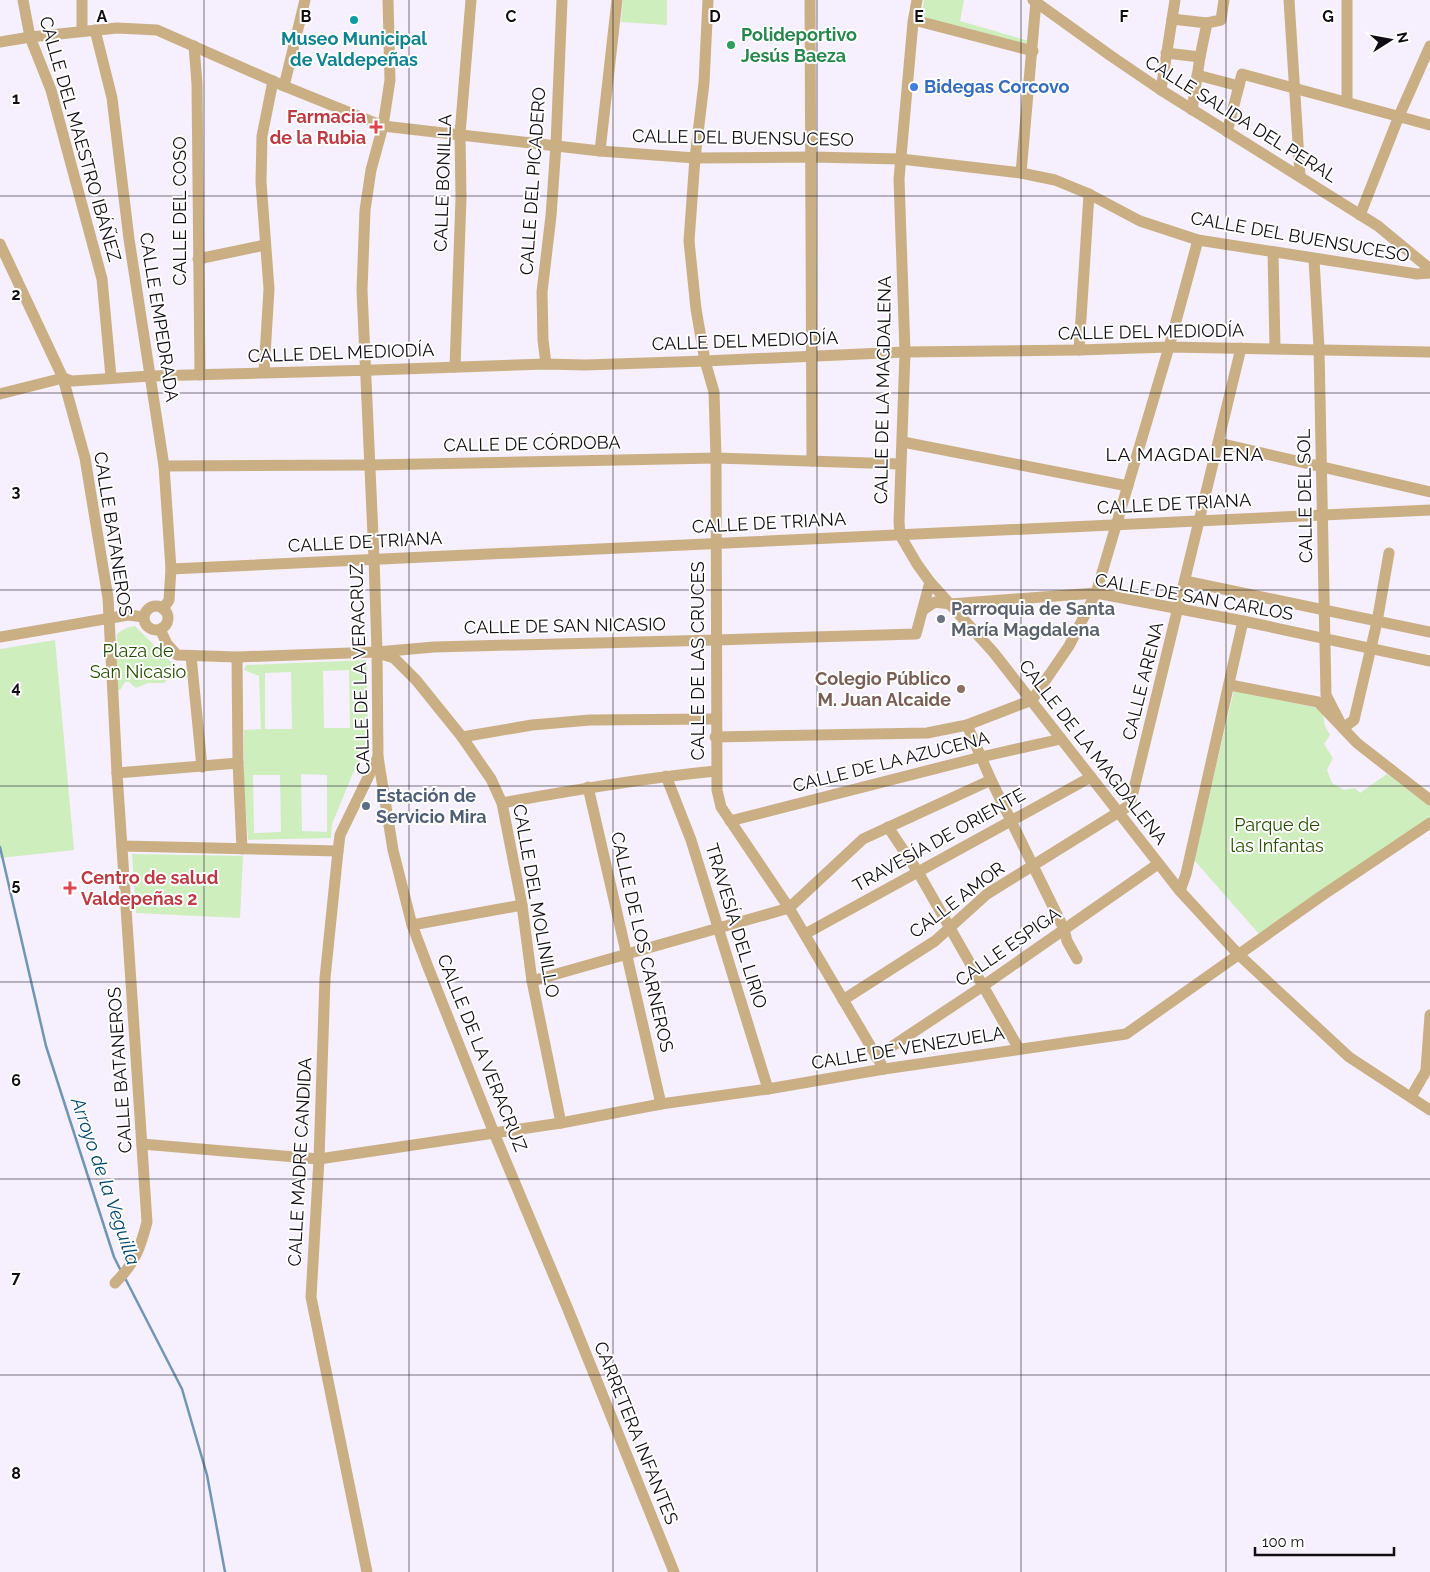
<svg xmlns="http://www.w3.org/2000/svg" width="1430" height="1572" viewBox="0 0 1430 1572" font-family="Raleway,sans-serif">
<rect width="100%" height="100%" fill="#f6effd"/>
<g fill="#ceeebe" fill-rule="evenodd">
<path d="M623 0H667V25L621 22Z"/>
<path d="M924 0H964L960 21 1029 41 1028 54 921 20Z"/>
<path d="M135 626 178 669 164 683H148L136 688 129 682H125L120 690H116L117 634 126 628Z"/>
<path d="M55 640 74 850 0 858V649Z"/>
<path d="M367 660 368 737 332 824 331 838 248 840 244 784V730L261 729 259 676 244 670 246 665ZM349 670 350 728H324L323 671ZM291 672 292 729H265V673ZM301 774 327 775V832L302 831ZM253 775H280L281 832 254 833Z"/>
<path d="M1234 690 1322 709 1325 726 1330 735 1324 744 1333 758 1327 770 1332 783 1344 790 1355 788 1360 793 1387 774 1430 806V817L1320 897 1259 934 1194 860Z"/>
<path d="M132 854 243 856 240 918 136 913Z"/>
</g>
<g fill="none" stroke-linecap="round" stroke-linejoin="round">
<g stroke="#6f96b4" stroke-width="2.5">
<path d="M0 847 46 1046 114 1257 121 1271"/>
<path d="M125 1278 182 1389 207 1475 225 1572"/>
</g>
<g stroke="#caaf85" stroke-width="11">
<path d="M23 0 30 37 51 90 102 279 111 377"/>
<path d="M388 0 390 80 383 126 371 170 365 210 362 290 374 558 377 652 378 757 393 850 412 925 428 967 494 1133 567 1307 674 1572"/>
<path d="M708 0 704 83 695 158 689 241 696 309 705 361 714 392 716 458 717 790 721 807 789 908 884 1069"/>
<path d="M810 0 812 461"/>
<path d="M917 0 913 22 899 179 905 352 899 522 900 535 917 564 930 582 994 653 1180 891 1238 954 1349 1057 1430 1110"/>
<path d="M1033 0 1111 56 1161 90 1378 226 1430 269"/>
<path d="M1289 0 1300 175"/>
<path d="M1172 19 1207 23 1200 57 1192 110"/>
<path d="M914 20 1033 51"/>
<path d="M1207 23 1221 20 1224 0"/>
<path d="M95 30 112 98 129 239 164 466 171 569 169 600 163 609"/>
<path d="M82 31V0"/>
<path d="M0 42 30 37 117 28 157 30 284 86 383 126 600 151 695 158 812 157 901 159 1021 173 1055 180 1089 194 1140 221 1198 240 1417 274 1430 273"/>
<path d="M194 46 197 84 200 375"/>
<path d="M1166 53 1200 57"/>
<path d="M1197 75 1239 86"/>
<path d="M284 86 305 0"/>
<path d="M1161 90 1175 0"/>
<path d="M1347 102V0"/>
<path d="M1227 132 1242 74 1430 125"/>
<path d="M600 151 617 0"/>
<path d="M1021 173 1036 1"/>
<path d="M1360 215 1399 116 1430 46"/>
<path d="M0 244 63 378 85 458 108 598 117 773 147 1222C140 1249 135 1263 115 1283"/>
<path d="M1273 252 1275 348"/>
<path d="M198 259 265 245"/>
<path d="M1314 259 1319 348 1326 695 1343 728 1354 720 1377 622 1389 553"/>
<path d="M1079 350 1089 194"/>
<path d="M546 364 543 340 542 292 551 216 556 145 562 0"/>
<path d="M455 367 461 198 460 134 471 0"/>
<path d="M264 372 269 289 261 182 262 136 273 81"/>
<path d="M0 394 63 378 72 381 151 376 374 370 546 364 585 365 705 361 905 352 1079 350 1169 347 1430 352"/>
<path d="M903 442 1128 486"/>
<path d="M1219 443 1430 492"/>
<path d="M164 466 370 465 716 458 900 464"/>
<path d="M171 569 1430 510"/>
<path d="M1185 581 1430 632"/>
<circle cx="156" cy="618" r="12"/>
<path d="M923 610 935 602 950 604 1096 593 1243 621 1430 661"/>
<path d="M160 629 167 644 177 655 237 657 377 652 434 647 716 640 916 634 930 582"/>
<path d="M0 637 128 615 144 617"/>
<path d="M381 654 394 658 416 680 462 737 491 779 502 803 522 905 532 981 561 1123"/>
<path d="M191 656 202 767"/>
<path d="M237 657 238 763 242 849"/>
<path d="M1230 685 1318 702 1357 743 1430 800"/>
<path d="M967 725 991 780 1064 929 1067 941 1077 959"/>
<path d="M462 737 532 725 590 720 715 719"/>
<path d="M715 737 927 733 967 725 1032 700 1069 646 1096 593 1169 347 1198 240"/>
<path d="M117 773 238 763"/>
<path d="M666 776 691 840 768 1089"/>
<path d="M588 787 661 1104"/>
<path d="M502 803C573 790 644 778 716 771"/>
<path d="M730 821 981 757 1061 739"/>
<path d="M888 827 918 872 1019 1049"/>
<path d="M122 846 338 851"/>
<path d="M1180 891 1186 874 1243 621"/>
<path d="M412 925 522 905"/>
<path d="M805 934 1091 777"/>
<path d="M532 981 789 908 863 839 991 780"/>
<path d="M843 1000 935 941 987 894 1130 805 1241 348"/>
<path d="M876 1057 983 986 1158 864"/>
<path d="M1426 1070 1430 1015"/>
<path d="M1411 1097 1430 1064"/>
<path d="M142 1144 319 1159 561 1123 661 1104 768 1089 884 1069 1126 1034 1320 897 1430 823"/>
<path d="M367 1572 311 1297 319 1159 325 978 338 851 340 835 378 757"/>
</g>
</g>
<path fill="none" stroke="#110d14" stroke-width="1" stroke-opacity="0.55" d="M204 0V1572M409 0V1572M613 0V1572M817 0V1572M1021 0V1572M1226 0V1572M0 196H1430M0 393H1430M0 590H1430M0 786H1430M0 982H1430M0 1179H1430M0 1375H1430"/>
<circle fill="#0f9aa8" stroke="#fff" stroke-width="2" cx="354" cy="20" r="5"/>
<circle fill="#2e9e5b" stroke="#fff" stroke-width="2" cx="731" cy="45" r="5"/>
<circle fill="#3f7fe0" stroke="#fff" stroke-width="2" cx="914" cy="87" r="5"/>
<g fill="#e0444e" stroke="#fff" stroke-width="2">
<path d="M373.5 119.5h5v5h5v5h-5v5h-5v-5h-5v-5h5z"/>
<path d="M67.5 880.5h5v5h5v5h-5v5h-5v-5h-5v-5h5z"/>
</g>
<circle fill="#6b7280" stroke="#fff" stroke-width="2" cx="941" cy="619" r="5"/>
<circle fill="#8d6e63" stroke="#fff" stroke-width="2" cx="961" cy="689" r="5"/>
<circle fill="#5c6f8a" stroke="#fff" stroke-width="2" cx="366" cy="806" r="5"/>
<g text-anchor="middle" stroke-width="4" stroke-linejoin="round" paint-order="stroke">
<g font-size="18" font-weight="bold" fill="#27864d" stroke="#fff" text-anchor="start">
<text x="741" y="41">Polideportivo<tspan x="741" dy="21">Jesús Baeza</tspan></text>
</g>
<g font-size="18" font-weight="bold" fill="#0d838f" stroke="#fff">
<text x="354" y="45">Museo Municipal<tspan x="354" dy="21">de Valdepeñas</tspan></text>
</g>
<g font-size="18" font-weight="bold" fill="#366cbe" stroke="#fff" text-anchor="start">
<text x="924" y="93">Bidegas Corcovo</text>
</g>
<g font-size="18" font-weight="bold" fill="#be3a42" stroke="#fff" text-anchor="end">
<text x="366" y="123">Farmacia<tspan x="366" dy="21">de la Rubia</tspan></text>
<text x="81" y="884" text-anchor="start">Centro de salud<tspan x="81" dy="21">Valdepeñas 2</tspan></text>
</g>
<g font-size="18" fill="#110d14" stroke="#fff">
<text transform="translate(1241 119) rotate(32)" y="6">CALLE SALIDA DEL PERAL</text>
<text transform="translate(743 138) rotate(1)" y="6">CALLE DEL BUENSUCESO</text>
<text transform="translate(80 139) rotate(74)" y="6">CALLE DEL MAESTRO IBÁÑEZ</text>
<text transform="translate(533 181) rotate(-86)" y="6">CALLE DEL PICADERO</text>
<text transform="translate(443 183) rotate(-88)" y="6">CALLE BONILLA</text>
<text transform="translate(180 211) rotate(-90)" y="6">CALLE DEL COSO</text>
<text transform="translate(1300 237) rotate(10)" y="6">CALLE DEL BUENSUCESO</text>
<text transform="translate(159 317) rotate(81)" y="6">CALLE EMPEDRADA</text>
<text transform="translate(1151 332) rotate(-1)" y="6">CALLE DEL MEDIODÍA</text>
<text transform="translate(745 341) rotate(-2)" y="6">CALLE DEL MEDIODÍA</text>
<text transform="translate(341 353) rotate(-2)" y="6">CALLE DEL MEDIODÍA</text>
<text transform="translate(883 390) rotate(-89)" y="6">CALLE DE LA MAGDALENA</text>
<text transform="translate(532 444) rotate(-1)" y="6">CALLE DE CÓRDOBA</text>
<text transform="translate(1305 496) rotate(-91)" y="6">CALLE DEL SOL</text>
<text transform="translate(1174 504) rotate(-3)" y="6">CALLE DE TRIANA</text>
<text transform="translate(769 523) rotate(-3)" y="6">CALLE DE TRIANA</text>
<text transform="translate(113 534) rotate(81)" y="6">CALLE BATANEROS</text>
<text transform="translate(365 542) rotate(-3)" y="6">CALLE DE TRIANA</text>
<text transform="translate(1194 597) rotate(10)" y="6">CALLE DE SAN CARLOS</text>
<text transform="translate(565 626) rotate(-1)" y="6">CALLE DE SAN NICASIO</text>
<text transform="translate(698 661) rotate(-90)" y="6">CALLE DE LAS CRUCES</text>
<text transform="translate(360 669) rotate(-92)" y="6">CALLE DE LA VERACRUZ</text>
<text transform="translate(1143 681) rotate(-76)" y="6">CALLE ARENA</text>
<text transform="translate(1093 752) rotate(52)" y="6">CALLE DE LA MAGDALENA</text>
<text transform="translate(891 762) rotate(-14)" y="6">CALLE DE LA AZUCENA</text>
<text transform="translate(939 840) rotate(-29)" y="6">TRAVESÍA DE ORIENTE</text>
<text transform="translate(957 900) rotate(-37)" y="6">CALLE AMOR</text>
<text transform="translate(536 901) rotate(80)" y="6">CALLE DEL MOLINILLO</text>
<text transform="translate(736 926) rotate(73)" y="6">TRAVESÍA DEL LIRIO</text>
<text transform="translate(642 942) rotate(77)" y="6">CALLE DE LOS CARNEROS</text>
<text transform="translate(1008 947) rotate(-35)" y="6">CALLE ESPIGA</text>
<text transform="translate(908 1048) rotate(-9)" y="6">CALLE DE VENEZUELA</text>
<text transform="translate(482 1053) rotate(68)" y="6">CALLE DE LA VERACRUZ</text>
<text transform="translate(120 1070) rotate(-94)" y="6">CALLE BATANEROS</text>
<text transform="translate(300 1162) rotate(-87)" y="6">CALLE MADRE CANDIDA</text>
<text transform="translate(636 1433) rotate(68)" y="6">CARRETERA INFANTES</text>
</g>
<g font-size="18" font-weight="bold" fill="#5b616d" stroke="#fff" text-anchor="start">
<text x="951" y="615">Parroquia de Santa<tspan x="951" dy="21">María Magdalena</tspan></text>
</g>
<g font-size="18" fill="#244f00" stroke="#fff">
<text x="138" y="657">Plaza de<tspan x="138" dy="21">San Nicasio</tspan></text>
<text x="1277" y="831">Parque de<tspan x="1277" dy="21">las Infantas</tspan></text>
</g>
<g font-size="18" font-weight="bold" fill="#785e54" stroke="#fff" text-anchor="end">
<text x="951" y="685">Colegio Público<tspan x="951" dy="21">M. Juan Alcaide</tspan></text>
</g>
<g font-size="18" font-weight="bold" fill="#4e5e75" stroke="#fff" text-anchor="start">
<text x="376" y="802">Estación de<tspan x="376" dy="21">Servicio Mira</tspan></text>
</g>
<g font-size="19" letter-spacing="1" fill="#110d14" stroke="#fff">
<text x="1185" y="461">LA MAGDALENA</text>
</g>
<g font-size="19" font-style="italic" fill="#00476d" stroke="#fff">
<text transform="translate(106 1181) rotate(71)" y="7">Arroyo de la Veguilla</text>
</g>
</g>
<g font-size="16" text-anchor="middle" font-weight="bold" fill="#110d14" stroke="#fff" stroke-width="4" stroke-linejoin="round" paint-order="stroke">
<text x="102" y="22">A</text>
<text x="306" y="22">B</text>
<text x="511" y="22">C</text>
<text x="715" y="22">D</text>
<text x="919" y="22">E</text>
<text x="1124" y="22">F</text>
<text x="1328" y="22">G</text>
<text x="16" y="104">1</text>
<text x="16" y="300">2</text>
<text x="16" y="497">3</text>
<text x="16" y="693">4</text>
<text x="16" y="890">5</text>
<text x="16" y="1086">6</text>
<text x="16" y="1283">7</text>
<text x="16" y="1479">8</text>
</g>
<g transform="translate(1390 40) rotate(79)" stroke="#ffffff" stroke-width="4" paint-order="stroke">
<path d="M0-4L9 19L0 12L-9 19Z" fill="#110d14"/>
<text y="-8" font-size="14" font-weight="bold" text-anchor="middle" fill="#110d14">N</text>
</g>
<path d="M1255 1547v8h139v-8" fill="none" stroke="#110d14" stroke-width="2.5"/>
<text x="1262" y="1547" font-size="15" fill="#110d14" stroke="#ffffff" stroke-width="4" paint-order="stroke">100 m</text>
</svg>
